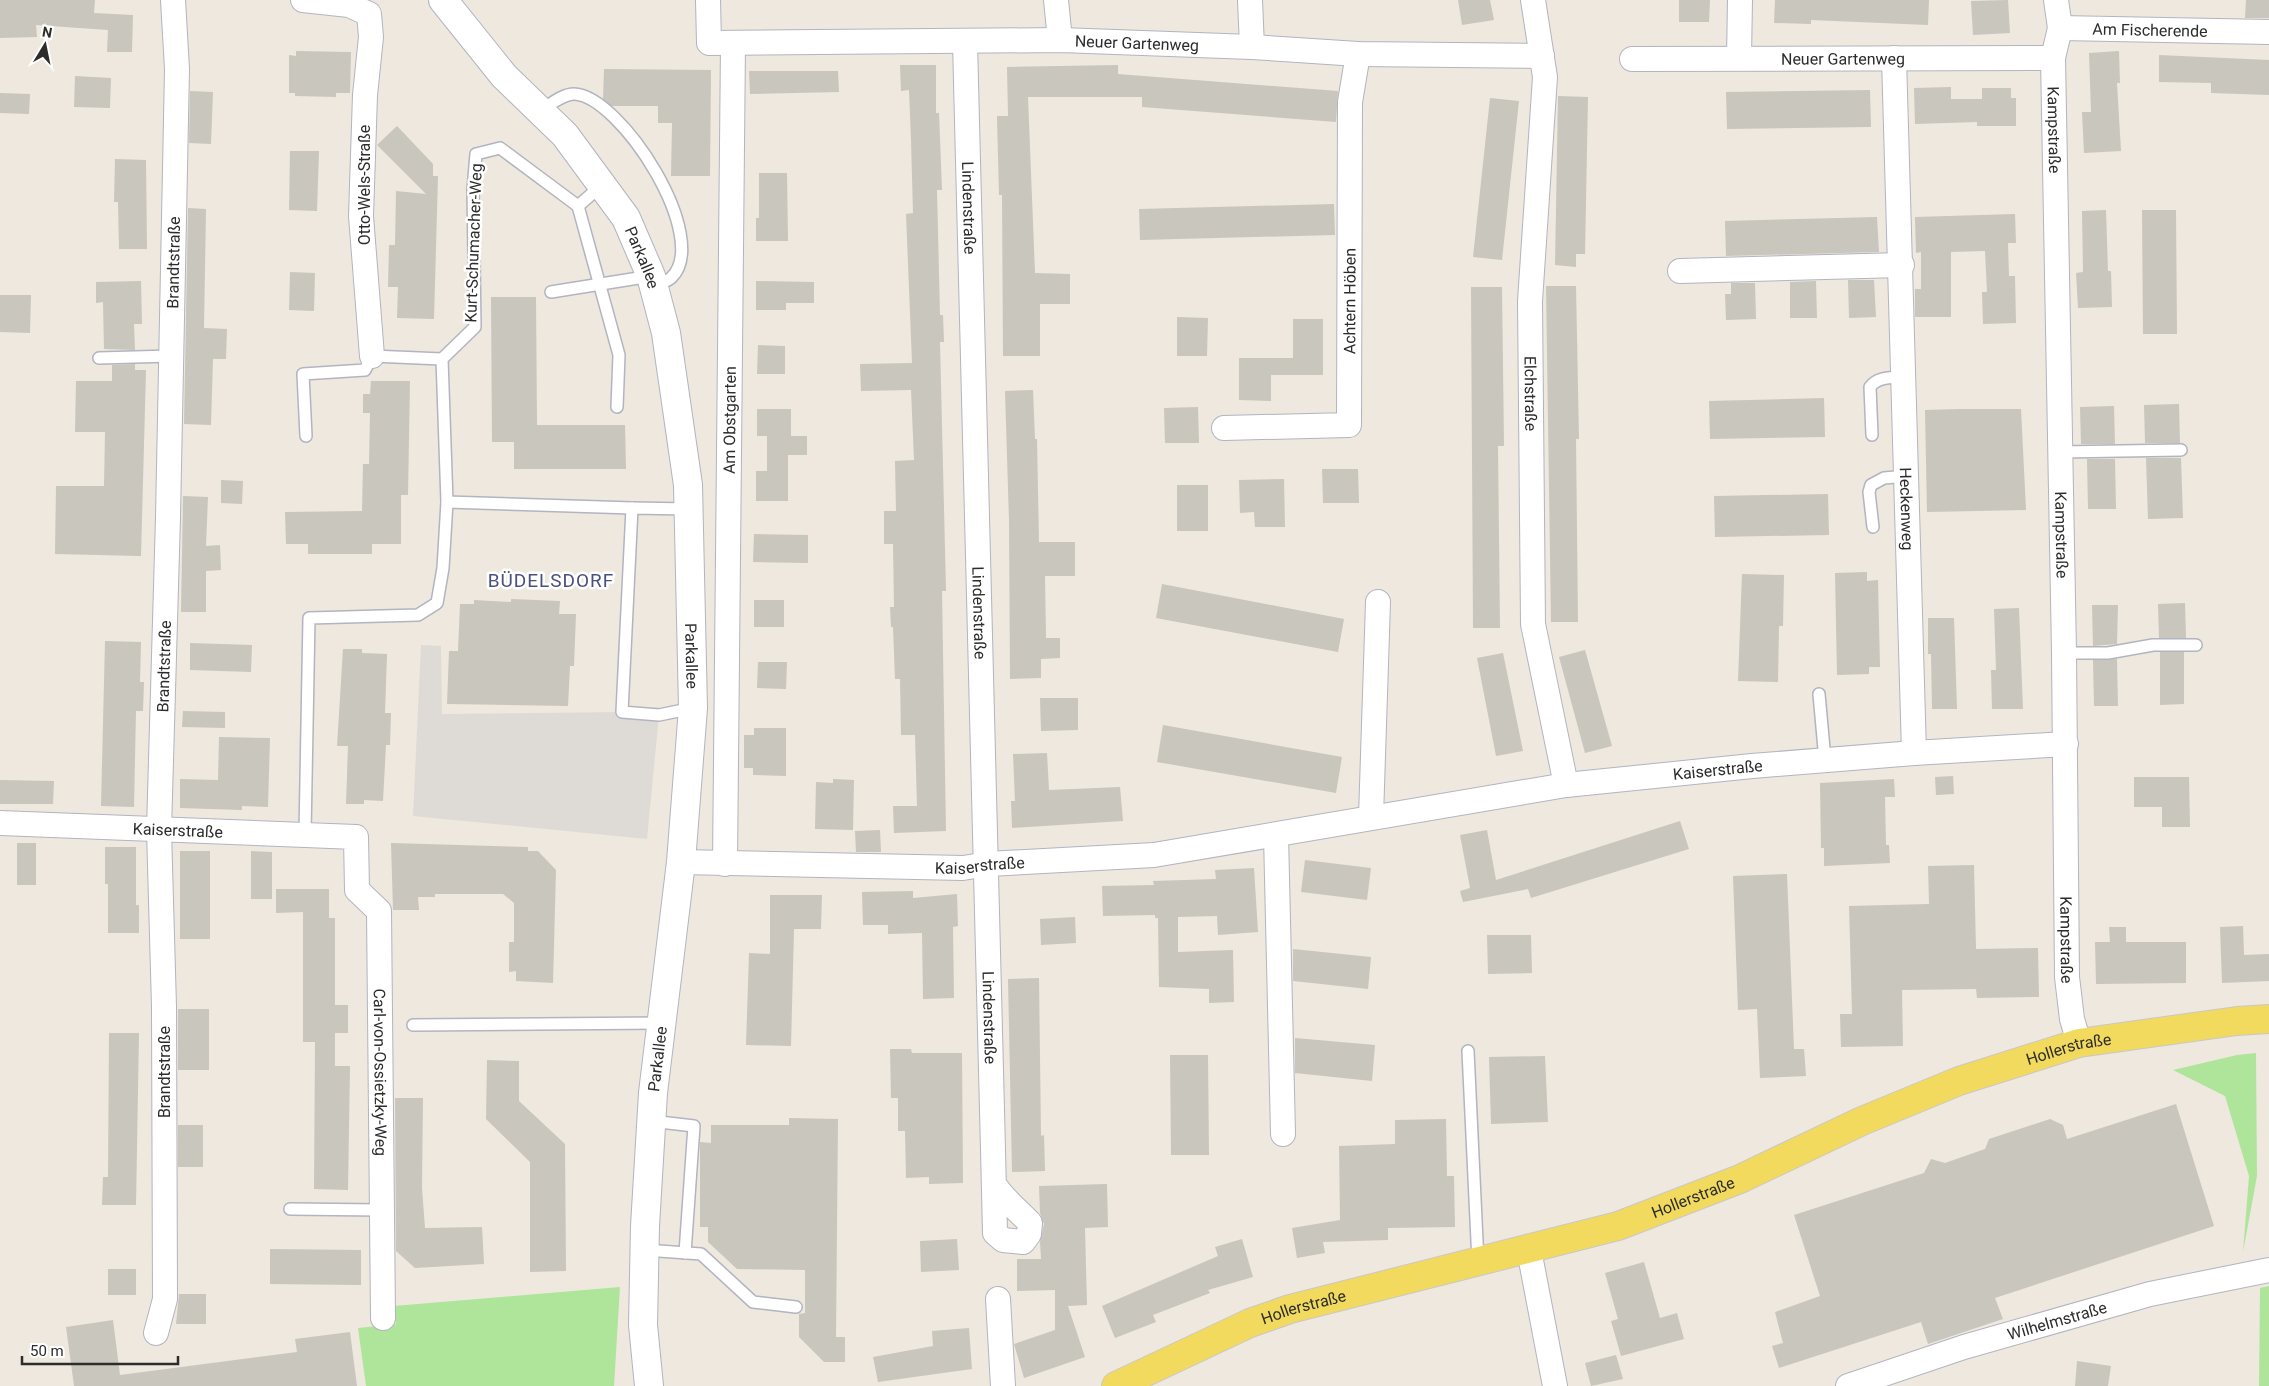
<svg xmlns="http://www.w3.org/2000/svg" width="2269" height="1386" viewBox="0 0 2269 1386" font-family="Roboto,sans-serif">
<rect width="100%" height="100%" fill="#eee8df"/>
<g fill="#afe59b">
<path d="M2256 1053 2257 1176 2243 1252 2249 1176 2225 1096 2173 1070 2237 1055Z"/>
<path d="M2269 1286V1386H2259L2260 1288Z"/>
<path d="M620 1287 614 1386H366L358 1328 396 1324 394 1306Z"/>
</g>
<path fill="#dedbd6" d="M421 645 441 646 442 714 622 712 659 715 647 839 413 816Z"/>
<g fill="#c9c6bd">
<path d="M0 0H95L94 13 133 15 132 52H107L108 30 36 25 37 37 0 38Z"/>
<path d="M1458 0H1490L1494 20 1462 25Z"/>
<path d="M1679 0H1710L1709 22H1679Z"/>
<path d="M1775 0H1929L1928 25 1811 20V24L1774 23Z"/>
<path d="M2008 0 2010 33 1973 35 1971 1Z"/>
<path d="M2246 0H2269V18H2245Z"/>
<path d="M296 51 351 52 350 93H336V97L295 96V93H289V55L296 56Z"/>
<path d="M2119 51 2120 83H2117L2121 151 2084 153 2082 112H2091L2089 53Z"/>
<path d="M2159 55 2269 60V95L2211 93V83L2159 82Z"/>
<path d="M900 65H936V113H939L942 190H937L940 315H943L944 342H940L946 591H942L946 831 894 833 893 806H917L915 735H901L900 679H895L893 627H891L890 607H894L893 544H884V511H896L895 461 914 460 911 390 861 391 860 364 912 363 906 214 913 213 911 140 909 90 901 91Z"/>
<path d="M1118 65V74L1338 91 1336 122 1142 107V97H1028L1035 273 1070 274V304H1040V356H1003L1002 195H999L997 116H1008L1007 67Z"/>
<path d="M604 69 711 70 710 176H671L672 123H658V106H611L603 99Z"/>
<path d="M749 71H838L839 92 750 94Z"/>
<path d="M75 76 111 78 110 108 74 107Z"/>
<path d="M1951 87V99H1982V88H2011V98H2016V126H1977V122L1915 124 1914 88Z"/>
<path d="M1870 90 1871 127 1727 129 1726 92Z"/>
<path d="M190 91 213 92 211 144 189 143Z"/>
<path d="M0 93 30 94 29 114 0 113Z"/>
<path d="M1558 96 1588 97 1585 254H1576V267L1555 265Z"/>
<path d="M1490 98 1519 101 1502 260 1473 257Z"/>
<path d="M397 126 433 164V176H438L434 319 397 318 398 287H388L389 245H395L396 191 426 194 377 145Z"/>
<path d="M290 151H319L317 211 289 210Z"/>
<path d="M115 159 146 160 147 249H119L118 202H114Z"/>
<path d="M759 173H787L788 241H756V218H759Z"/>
<path d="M1334 204 1335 235 1140 240 1139 209Z"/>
<path d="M188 208 206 209 204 328 227 329 226 359H213L211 425 184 424Z"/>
<path d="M2106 210 2108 271H2111L2112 307 2078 308 2076 273 2083 272 2082 211Z"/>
<path d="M2142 210H2176L2177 334H2143Z"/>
<path d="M2015 214 2016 243H2008L2009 276H2015L2016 323 1983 324 1982 292H1987L1985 251 1951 252V317H1915V289H1921V252L1916 253 1915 217Z"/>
<path d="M1877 217 1879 252 1726 256 1725 221Z"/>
<path d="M290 272 315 273 314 311 289 310Z"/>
<path d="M1848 280H1874L1876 317 1849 318Z"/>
<path d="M141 281 142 324H134L135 350 104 349 103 302 96 303V282Z"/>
<path d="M756 281 814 282V303H786V310H756Z"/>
<path d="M1816 281 1817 318H1790V282Z"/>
<path d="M1731 283H1755L1756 319 1726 320 1725 294H1731Z"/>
<path d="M1546 286H1576L1579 439H1576L1578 622H1551Z"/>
<path d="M1471 287H1502L1504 446H1498L1500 628H1473Z"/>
<path d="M0 295H31L30 333 0 332Z"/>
<path d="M491 297H536L537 425H625L626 469H514V442H492Z"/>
<path d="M1177 317 1208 318 1207 356H1177Z"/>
<path d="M1293 319H1323V375H1271V401L1239 400V358H1293Z"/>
<path d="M758 345 785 346V374H757Z"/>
<path d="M135 364V370H146L141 556 55 554 56 486H104L105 432H75L76 381H112V365Z"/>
<path d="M371 381H410L408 495H401V544H372V554H308V544H286L285 512 362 511 363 464H369L370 413H363V394H370Z"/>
<path d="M1033 390 1035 439H1037L1039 542H1075V576H1045L1046 638H1060V658L1041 659V678L1010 679 1009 521 1005 391Z"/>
<path d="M1824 398 1825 437 1710 439 1709 401Z"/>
<path d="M2179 404 2180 443H2145L2144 405Z"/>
<path d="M2114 406 2115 444H2081L2080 407Z"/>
<path d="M1198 407 1199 443H1165L1164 408Z"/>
<path d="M757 409H791V436H807V455H788V501H756V471H767V436H757Z"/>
<path d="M1959 409H2021L2026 510 1927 512 1925 410Z"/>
<path d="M2146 458H2181L2183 518 2148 519Z"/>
<path d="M2087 459H2115L2116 509H2088Z"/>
<path d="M1322 469H1358L1359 503H1323Z"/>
<path d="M1284 479 1285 527H1255L1254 512 1240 513 1239 480Z"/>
<path d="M221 480 243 481 242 504 221 503Z"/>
<rect x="1177" y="485" width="31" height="46"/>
<path d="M1828 494 1829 535 1715 537 1714 496Z"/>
<path d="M183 496 208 497 206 546 220 545 221 570 206 571V612H181Z"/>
<path d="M754 534 808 535V563L753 562Z"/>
<path d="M1867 572V581L1878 580 1880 667H1869V674L1837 675 1835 573Z"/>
<path d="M1742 574 1784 575 1783 626H1779L1778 682 1738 681Z"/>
<path d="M1162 584 1344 619 1338 652 1156 618Z"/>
<path d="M511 599 560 601 559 614H576L574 666H570L568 706 447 704 449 651H458L460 604H474V600L511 602Z"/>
<rect x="754" y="600" width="30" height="27"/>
<path d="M2185 603 2186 638H2159L2158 604Z"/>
<path d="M2092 605H2118L2117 644 2093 646Z"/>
<path d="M2019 608 2023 709H1992L1991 670H1996L1994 609Z"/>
<path d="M1928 618H1954L1957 709H1932L1931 654H1928Z"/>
<path d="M105 641 141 642 140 682H144L143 711H136L134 807 101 806Z"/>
<path d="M190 643 252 645 251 672 190 670Z"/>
<path d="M343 649H362V653L387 654 385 713H391L390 745H386L383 801 364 800V804H346L348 746H337Z"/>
<path d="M1585 650 1612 746 1585 753 1559 657Z"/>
<path d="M2160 652H2184V704L2160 705Z"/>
<path d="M1503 653 1523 751 1496 756 1477 658Z"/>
<path d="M2117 659 2118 706H2094L2093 660Z"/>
<path d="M758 662H787L786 689 757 688Z"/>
<path d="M1040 698H1078V730L1041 731Z"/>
<path d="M183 711 225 712V728L182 727Z"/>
<path d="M1163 725 1342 757 1336 793 1157 762Z"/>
<path d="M754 728H786V776L753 775V768H744V735H754Z"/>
<path d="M219 737 270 738 268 807 242 806V810L180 808V779L218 780Z"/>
<path d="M1047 753 1049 790 1120 787 1123 821 1012 828 1011 801H1015L1013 754Z"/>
<path d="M1953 776 1954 794 1936 795 1935 777Z"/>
<path d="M2134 777H2189L2190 827H2162V807H2134Z"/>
<path d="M833 779 854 780 853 830 815 829 816 782 833 783Z"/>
<path d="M1894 779 1895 797H1885L1886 845H1889L1890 863 1824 866V848H1821L1820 783Z"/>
<path d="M0 780 54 781 53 804H0Z"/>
<path d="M1680 821 1689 849 1531 898 1528 889 1463 902 1460 891 1470 888 1460 835 1487 830 1496 880Z"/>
<path d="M880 830 881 852H856L855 831Z"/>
<rect x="17" y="843" width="19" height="42"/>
<path d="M391 843 528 847V851H538L556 870 553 983 516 981V971L509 972V942H514V903L503 894H435V897H418L419 910H393Z"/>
<path d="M105 847H136V905H139V933H108V884H105Z"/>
<rect x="180" y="851" width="30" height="88"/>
<path d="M251 851 272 852V899H251Z"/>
<path d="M1305 860 1371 868 1367 900 1301 892Z"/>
<path d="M1974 865 1976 949 2038 948 2039 997 1977 998 1976 989 1902 990 1903 1046 1841 1047 1840 1014H1852L1849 906 1929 904 1928 866Z"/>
<path d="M1254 868 1258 932 1218 935 1217 916 1178 917V952L1233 950 1234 1002 1209 1003V989L1159 987 1158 918H1155V915L1103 916 1102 886 1154 885 1153 881 1216 879 1215 870Z"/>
<path d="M1787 874 1794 1049H1804L1806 1076 1760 1078 1757 1009 1738 1010 1733 876Z"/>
<path d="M276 889H329V918H335V1005H348V1033H335V1066H350L348 1190 314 1189 315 1042H303V912L276 913Z"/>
<path d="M913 891V898L957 894 958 926 953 927 954 998 923 999 922 933 888 934V925H863L862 892Z"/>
<path d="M770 895H822L821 929H794L791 1046 746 1045 749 953 770 954Z"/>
<path d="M1075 917 1076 943 1041 945 1040 919Z"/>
<path d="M2243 926 2244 955 2269 954V981L2222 983 2220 927Z"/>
<path d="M2109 927H2126V942H2186V983L2096 984 2095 942H2110Z"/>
<path d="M1487 935H1531L1532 973 1488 974Z"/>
<path d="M1293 949 1371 957 1368 989 1293 981Z"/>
<path d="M1039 978 1041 1136 1044 1135 1045 1171 1012 1172 1008 979Z"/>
<rect x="178" y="1009" width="31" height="61"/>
<path d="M109 1033H139L136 1205H102L103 1177H108Z"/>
<path d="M1295 1038 1375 1045 1372 1081 1295 1073Z"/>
<path d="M890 1049H911L912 1053H962L963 1183 929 1184V1177L906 1178 905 1131H898V1098H891Z"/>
<path d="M1170 1055H1208L1209 1155H1171Z"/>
<path d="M1545 1056 1548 1122 1491 1124 1489 1057Z"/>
<path d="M487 1060 519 1061V1101L565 1144 566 1271 530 1272V1162L486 1119Z"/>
<path d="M395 1098H423L422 1188 425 1228 482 1227 484 1264 415 1268 396 1251Z"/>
<path d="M2176 1104 2214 1226 1995 1298 2003 1319 1928 1344 1921 1322 1779 1368 1772 1346 1783 1343 1775 1312 1820 1296 1794 1215 1924 1173 1931 1159 1945 1163 1985 1149 1989 1139 2050 1119 2063 1125 2067 1139Z"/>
<path d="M789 1118 838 1119 836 1337H845V1362H824L799 1337V1314L805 1313V1270L737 1269 708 1242V1227H700V1142L711 1143V1125H789Z"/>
<path d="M1446 1119 1447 1176H1454L1455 1227 1388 1228V1240L1323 1242 1325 1253 1297 1258 1292 1228 1340 1220 1339 1146 1395 1144V1120Z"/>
<rect x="178" y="1125" width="25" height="42"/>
<path d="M1107 1184 1108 1227 1085 1228 1087 1305 1068 1306 1085 1357 1024 1378 1014 1344 1055 1330V1290L1017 1291V1259H1041L1040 1242 1044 1224 1040 1213 1039 1186Z"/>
<path d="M957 1239 959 1270 921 1272 920 1241Z"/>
<path d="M1242 1239 1253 1277 1208 1290 1210 1293 1153 1315 1156 1322 1115 1338 1102 1306 1218 1256 1215 1247Z"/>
<path d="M270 1249 361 1250V1285L270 1284Z"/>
<path d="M1644 1262 1660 1318 1677 1313 1684 1339 1621 1356 1611 1321 1618 1319 1605 1273Z"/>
<rect x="108" y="1269" width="28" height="26"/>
<path d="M179 1294H206V1324H176Z"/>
<path d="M113 1320 120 1375 297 1352 295 1339 350 1332 357 1386H74L66 1327Z"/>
<path d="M969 1328 972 1369 878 1382 873 1357 933 1346 932 1331Z"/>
<path d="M1616 1355 1623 1379 1591 1386 1585 1363Z"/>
<path d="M2077 1361 2111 1366 2108 1386H2075Z"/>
</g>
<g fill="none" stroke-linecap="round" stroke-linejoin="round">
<defs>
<g id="service">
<path d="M540 111C550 105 562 94 574 94 620 95 713 239 671 278 666 282 659 284 653 286"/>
<path d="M602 185 578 206 500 148 476 154 473 189 475 327 442 359 447 502 632 508"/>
<path d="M578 206 619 355 617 407"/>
<path d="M551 292 651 276"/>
<path d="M99 358 171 356"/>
<path d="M1872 435 1870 387C1878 376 1892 378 1904 377"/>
<path d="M306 436 303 374 365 370 372 356 442 359"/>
<path d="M2061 452 2181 450"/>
<path d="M689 509 632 508 622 712 659 715 693 708"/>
<path d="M1873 527 1869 492 1871 485 1884 478 1907 476"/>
<path d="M2064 653H2108L2153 645H2196"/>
<path d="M1819 694 1825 760"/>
<path d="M305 834 309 618 418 615 437 603 443 568 447 502"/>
<path d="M413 1025 661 1023"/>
<path d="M1468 1051 1478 1262"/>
<path d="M651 1121 694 1126 685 1253"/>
<path d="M290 1209 380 1210"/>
<path d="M645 1250 701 1254 753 1302 796 1307"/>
</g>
<g id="minor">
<path d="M303 0 349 5 369 14 371 37 365 95 361 216 372 356"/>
<path id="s1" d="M708 0 709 43 1060 40 1252 47 1358 54 1542 56"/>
<path d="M1056 0 1060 40"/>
<path d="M1250 0 1252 47"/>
<path id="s2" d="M1533 0 1545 77 1530 301 1533 624 1566 785"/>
<path id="s3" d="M2056 0 2060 28 2053 58 2064 653 2067 977 2072 1019 2079 1043"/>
<path id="s4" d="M2060 28 2269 32"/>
<path id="s5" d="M965 42 993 1150 995 1233 1003 1240 1023 1242 1029 1234 1030 1223C1018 1210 1003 1199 994 1184"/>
<path d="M1739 58 1740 0"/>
<path id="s6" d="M1894 58 1914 753"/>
<path id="s7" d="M1632 59 2053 58"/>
<path d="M1680 271 1902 265"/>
<path id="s8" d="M1224 428 1349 425 1350 102 1358 54"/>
<path d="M1371 817 1378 602"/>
<path id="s9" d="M0 823 356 837 357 890 379 911 383 1318"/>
<path d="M1276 835 1283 1134"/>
<path id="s10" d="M681 862 963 868 988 864 1154 855 1566 785 1752 766 1914 753 2066 744"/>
<path id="s11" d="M725 864 733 43"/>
<path d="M1529 1250 1555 1386"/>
<path d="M998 1299 1003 1386"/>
<path id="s12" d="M156 1333 165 1299 164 1007 159 830 168 517 177 69 173 0"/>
<path id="s13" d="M1848 1386 1964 1347 2150 1294 2269 1270"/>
</g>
<g id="tertiary">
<path id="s14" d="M443 0 504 76 565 135 626 218 651 276 666 333 688 485 693 708 681 862 653 1093 645 1226 643 1325 649 1386"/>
</g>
<g id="primary">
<path id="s15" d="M1116 1386 1250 1323 1290 1309 1618 1226 1740 1179 1862 1121 1959 1081 2079 1043 2237 1021 2269 1019"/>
</g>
</defs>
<use href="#service" stroke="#b2b4c0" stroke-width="14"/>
<use href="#minor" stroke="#b2b4c0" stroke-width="26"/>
<use href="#tertiary" stroke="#b2b4c0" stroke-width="30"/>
<use href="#primary" stroke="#c8c8c8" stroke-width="30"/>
<use href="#service" stroke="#fff" stroke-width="11"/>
<use href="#minor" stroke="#fff" stroke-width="24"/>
<use href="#tertiary" stroke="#fff" stroke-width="28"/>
<use href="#primary" stroke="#f2da5f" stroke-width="28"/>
</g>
<g text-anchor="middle" stroke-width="5" stroke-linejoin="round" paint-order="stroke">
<g font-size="16" fill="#2c2c2c" stroke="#fff">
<text dy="6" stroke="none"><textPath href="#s4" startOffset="90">Am Fischerende</textPath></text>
<text dy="6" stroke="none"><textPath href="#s1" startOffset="471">Neuer Gartenweg</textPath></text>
<text dy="6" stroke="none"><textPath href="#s7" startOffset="211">Neuer Gartenweg</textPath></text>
<text dy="6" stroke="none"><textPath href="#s3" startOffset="131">Kampstraße</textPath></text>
<text transform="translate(364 185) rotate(-90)" y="6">Otto-Wels-Straße</text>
<text dy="6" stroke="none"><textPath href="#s5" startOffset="166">Lindenstraße</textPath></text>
<text transform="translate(473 243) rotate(-88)" y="6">Kurt-Schumacher-Weg</text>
<text dy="6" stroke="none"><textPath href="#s14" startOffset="328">Parkallee</textPath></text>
<text dy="6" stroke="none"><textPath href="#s12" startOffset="1072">Brandtstraße</textPath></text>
<text dy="6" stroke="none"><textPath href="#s8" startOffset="249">Achtern Höben</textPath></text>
<text dy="6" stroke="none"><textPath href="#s2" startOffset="395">Elchstraße</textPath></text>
<text dy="6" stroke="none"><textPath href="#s11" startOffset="444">Am Obstgarten</textPath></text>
<text dy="6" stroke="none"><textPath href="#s6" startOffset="451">Heckenweg</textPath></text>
<text dy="6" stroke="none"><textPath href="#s3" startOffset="536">Kampstraße</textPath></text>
<text dy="6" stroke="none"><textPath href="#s5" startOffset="571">Lindenstraße</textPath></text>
<text dy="6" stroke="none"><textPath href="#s14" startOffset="732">Parkallee</textPath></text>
<text dy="6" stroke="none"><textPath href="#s12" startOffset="668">Brandtstraße</textPath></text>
<text dy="6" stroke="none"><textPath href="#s10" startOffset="1044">Kaiserstraße</textPath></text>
<text dy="6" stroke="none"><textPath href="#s9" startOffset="178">Kaiserstraße</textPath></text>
<text dy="6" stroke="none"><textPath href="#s10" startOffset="299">Kaiserstraße</textPath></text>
<text dy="6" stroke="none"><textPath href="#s3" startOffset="941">Kampstraße</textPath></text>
<text dy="6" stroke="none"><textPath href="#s5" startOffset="976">Lindenstraße</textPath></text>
<text dy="6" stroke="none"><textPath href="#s15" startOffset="1014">Hollerstraße</textPath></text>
<text transform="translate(657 1059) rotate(-83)" y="6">Parkallee</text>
<text transform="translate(164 1072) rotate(-90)" y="6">Brandtstraße</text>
<text dy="6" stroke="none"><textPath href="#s9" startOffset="601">Carl-von-Ossietzky-Weg</textPath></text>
<text dy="6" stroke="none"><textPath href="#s15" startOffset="609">Hollerstraße</textPath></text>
<text dy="6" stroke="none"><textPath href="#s15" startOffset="204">Hollerstraße</textPath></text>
<text dy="6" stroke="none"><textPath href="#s13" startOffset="219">Wilhelmstraße</textPath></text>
</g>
<g font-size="19" letter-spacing="1" fill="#4b517e" stroke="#fff">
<text x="551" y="587">BÜDELSDORF</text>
</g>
</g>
<g transform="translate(45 45) rotate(10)" stroke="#ffffff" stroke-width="4" paint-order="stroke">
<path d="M0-4L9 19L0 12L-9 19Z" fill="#2c2c2c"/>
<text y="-8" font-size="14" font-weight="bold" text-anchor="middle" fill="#2c2c2c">N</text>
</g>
<path d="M22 1356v8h156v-8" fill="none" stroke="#2c2c2c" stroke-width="2.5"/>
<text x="30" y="1356" font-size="15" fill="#2c2c2c" stroke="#ffffff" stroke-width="4" paint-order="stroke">50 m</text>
</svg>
